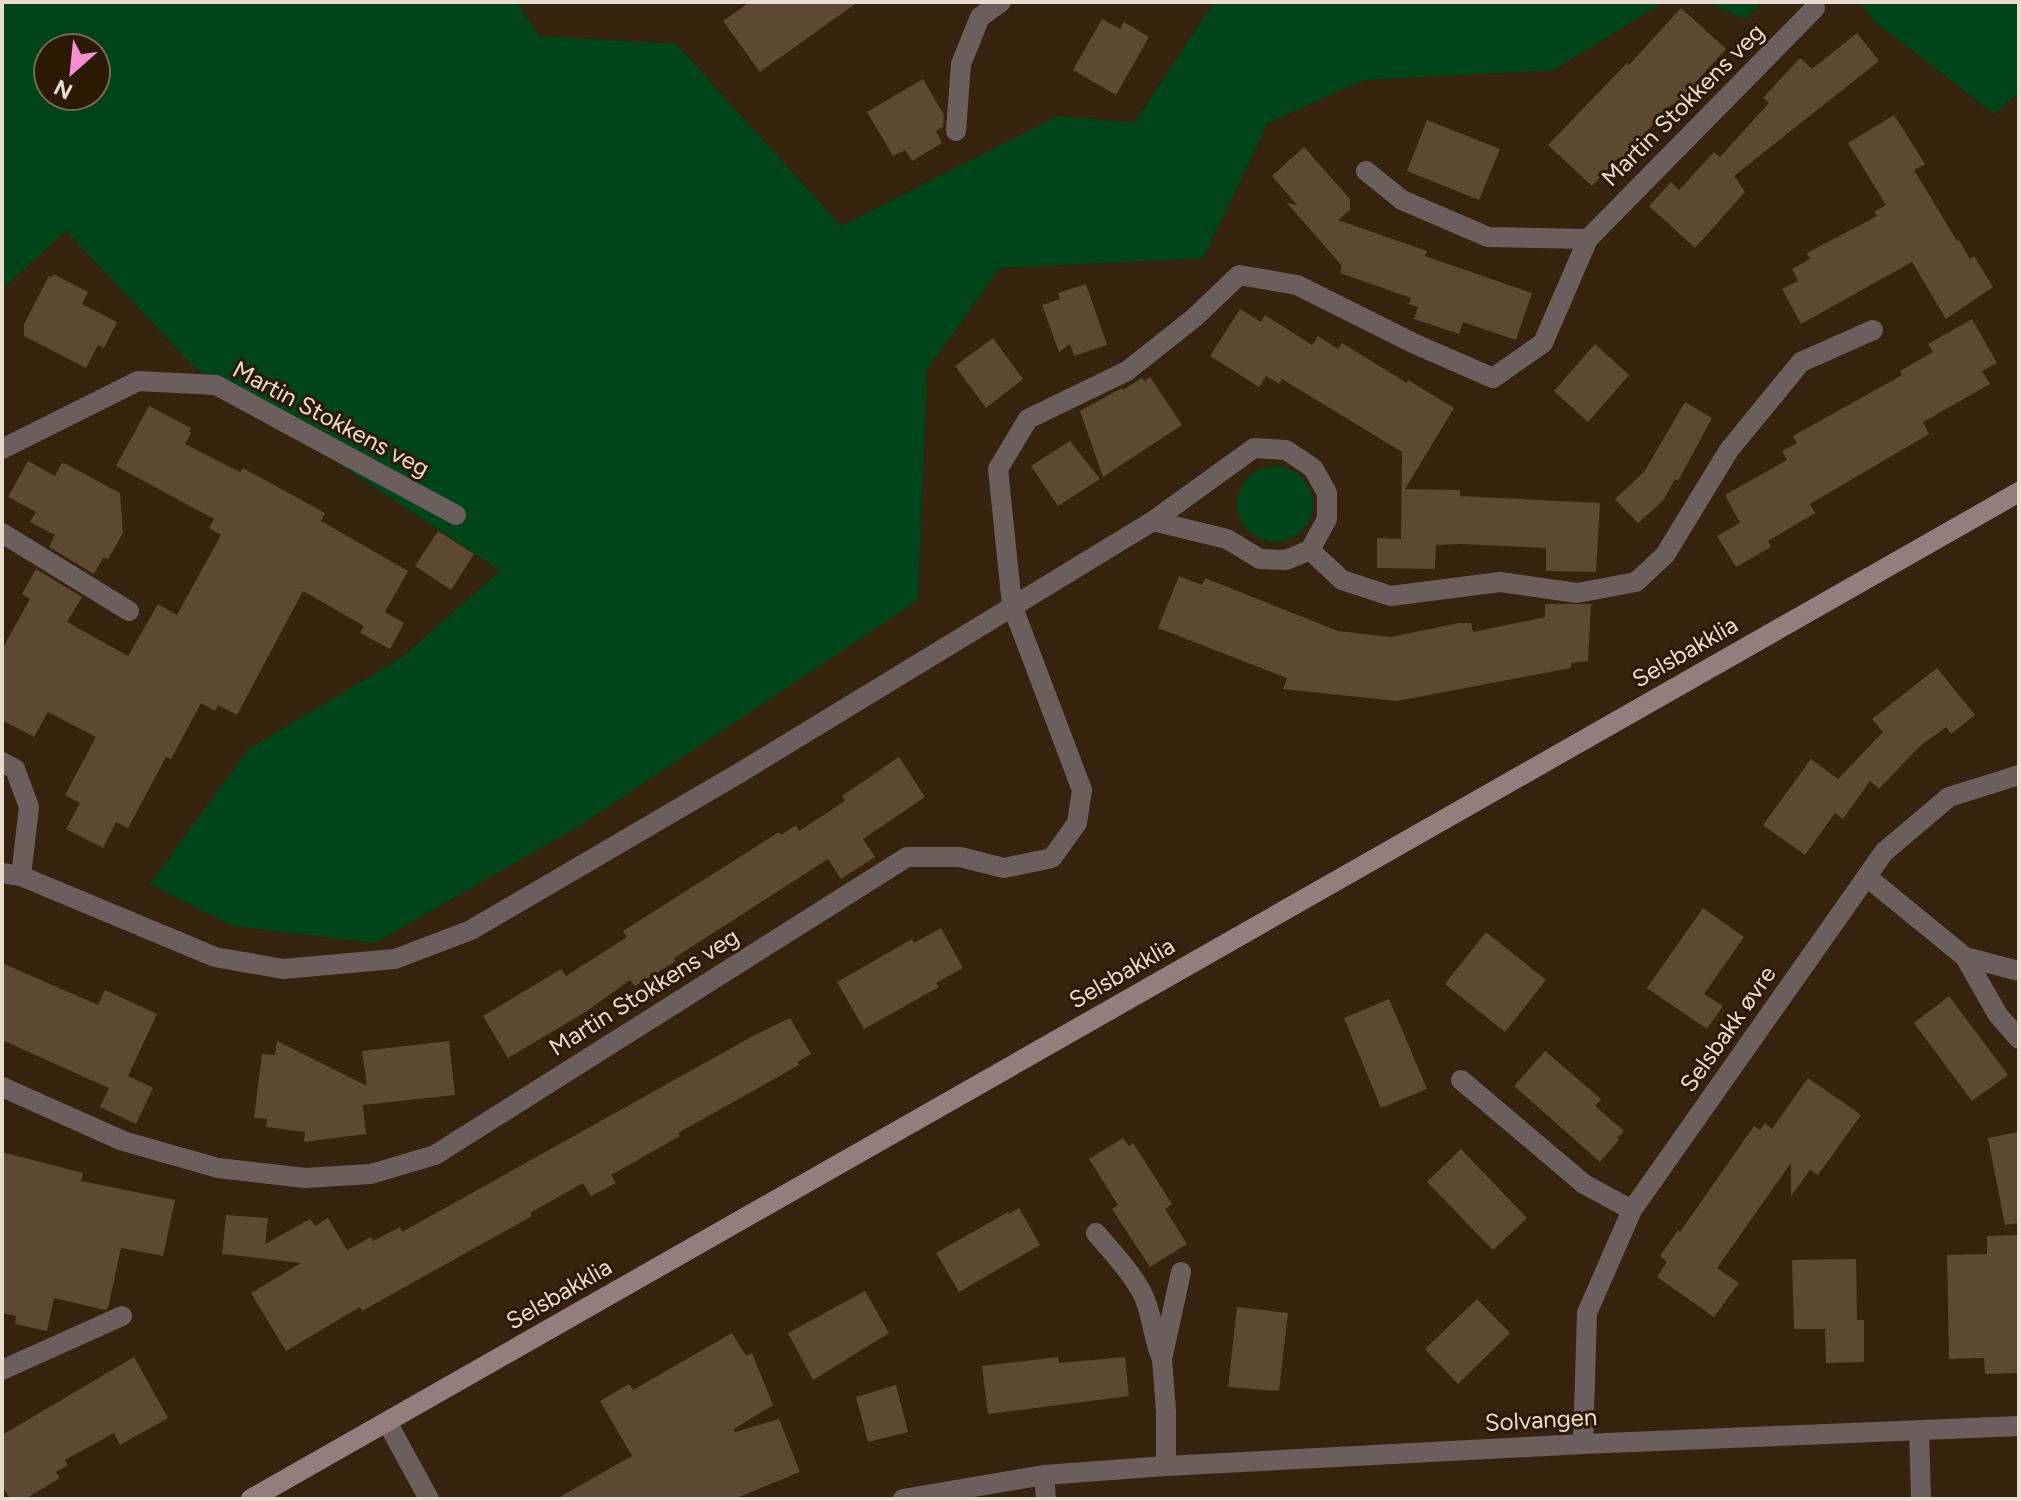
<svg xmlns="http://www.w3.org/2000/svg" width="2021" height="1501" viewBox="0 0 2021 1501" font-family="Figtree,sans-serif">
<rect width="100%" height="100%" fill="#36230d"/>
<g fill="#00441a" fill-rule="evenodd">
<path d="M2 2H517L539 36 676 44 841 226 1057 116 1134 123 1214 2H1664L1554 70 1364 80 1268 123 1203 258 1000 268 927 369 918 600 581 825 375 943 232 926 150 884 248 749 402 657 500 571 194 367 66 231 2 289ZM48 48H96V96H48Z"/>
<path d="M1706 2H1761L1745 19Z"/>
<path d="M1860 2H2019V92L1994 114 1875 22Z"/>
<circle cx="1275" cy="504" r="38"/>
</g>
<g fill="#5d4831">
<path d="M750 2H858L760 72 723 21Z"/>
<path d="M1681 8 1726 49 1674 106 1672 104 1621 159 1619 157 1592 186 1548 145 1627 63 1629 65Z"/>
<path d="M1102 19 1120 29 1124 22 1149 37 1116 95 1073 70Z"/>
<path d="M1857 33 1879 61 1734 176 1745 192 1695 248 1649 206 1671 182 1679 190 1714 152 1720 157 1769 103 1763 98 1800 58 1812 69Z"/>
<path d="M923 79 944 115 943 127 936 131 942 143 912 161 905 150 893 156 867 112Z"/>
<path d="M1894 115 1925 164 1914 170 1957 241 1959 240 1970 259 1974 256 1993 287 1946 319 1912 262 1801 324 1782 289 1798 281 1792 269 1810 259 1807 253 1877 216 1874 212 1886 205 1848 143Z"/>
<path d="M1427 120 1500 149 1479 200 1407 171Z"/>
<path d="M1304 147 1350 199V210L1338 220 1427 251 1425 256 1532 293 1516 340 1463 322 1459 334 1414 319 1418 307 1409 304 1411 298 1340 273 1342 266 1287 203 1297 205 1272 176Z"/>
<path d="M53 274 88 292 82 304 117 322 104 348 98 345 86 368 24 336V324L49 276 52 277Z"/>
<path d="M1086 284 1107 345 1074 356 1070 344 1059 352 1042 305 1060 299 1058 293Z"/>
<path d="M1240 309 1261 322 1265 315 1312 345 1318 336 1338 349 1342 343 1407 383 1408 380 1454 408 1405 489 1460 490V496L1600 503 1596 572 1546 571V548L1460 544 1436 545 1435 569 1377 568V538L1401 539 1402 452 1282 379 1279 384 1266 376 1259 387 1210 356Z"/>
<path d="M1972 319 1997 363 1982 371 1990 384 1923 422 1929 434 1810 504 1815 513 1768 541 1771 547 1736 567 1717 536 1740 523 1725 495 1787 460 1782 451 1797 443 1793 436 1902 375 1900 371 1933 352 1928 344Z"/>
<path d="M993 338 1023 379 986 408 955 366Z"/>
<path d="M1595 344 1629 375 1588 422 1554 391Z"/>
<path d="M1150 377 1182 425 1103 477 1080 411 1122 388 1123 390 1142 378 1144 381Z"/>
<path d="M1685 402 1712 418 1678 481 1675 479 1663 501 1638 523 1615 499 1644 472Z"/>
<path d="M149 406 191 428 189 431 191 433 185 444 240 472 243 468 325 513 321 521 408 571 385 612 404 623 390 649 360 633 364 626 303 591 237 715 218 705 215 711 201 703 171 759 166 757 128 828 116 822 103 848 66 829 80 803 65 795 96 737 48 712 34 737 2 720V649L30 599 22 594 36 569 82 597 67 622 128 656 158 604 177 615 221 535 209 528 214 519 116 466Z"/>
<path d="M1070 441 1100 479 1058 506 1031 466Z"/>
<path d="M28 461 55 476 62 463 66 464 120 493 123 533 108 559 103 558 94 574 49 547 55 535 30 522 36 512 8 497Z"/>
<path d="M438 531 474 554 451 590 415 566Z"/>
<path d="M1179 576 1202 585 1205 578 1338 631 1391 637 1459 623H1471L1473 632 1545 617V604H1591L1588 661 1571 663V668L1397 701 1283 689 1287 678 1158 628Z"/>
<path d="M1937 668 1975 715 1951 734 1946 727 1919 747 1879 789 1870 781 1843 819 1835 813 1805 855 1763 825 1811 759 1838 779 1883 732 1872 719Z"/>
<path d="M899 757 925 797 863 839 875 857 841 879 828 859 674 958 676 961 635 986 630 980 587 1011 508 1058 483 1016 561 969 566 976 627 937 623 931 779 832 781 835 796 825 799 831 845 801 842 796Z"/>
<path d="M1703 908 1744 937 1704 994 1723 1006 1707 1029 1647 988Z"/>
<path d="M941 928 963 968 936 983 939 987 864 1029 837 982 912 939 914 943Z"/>
<path d="M1486 932 1546 980 1505 1032 1445 984Z"/>
<path d="M2 963 98 1005 105 990 157 1014 128 1076 153 1088 136 1124 100 1107 109 1088 2 1040Z"/>
<path d="M1949 996 2008 1075 1972 1101 1914 1023Z"/>
<path d="M1389 999 1427 1089 1381 1108 1344 1018Z"/>
<path d="M790 1018 811 1054 797 1062 799 1065 678 1133 680 1136 611 1175 616 1183 591 1196 583 1183 530 1213 532 1216 362 1311 360 1307 286 1351 251 1293 301 1263 222 1254 226 1215 268 1218 265 1244 310 1219 315 1226 328 1218 347 1250 371 1237 373 1241 400 1227 402 1232 753 1036Z"/>
<path d="M277 1041 367 1086 362 1051 449 1041 455 1095 363 1105 366 1134 304 1142 305 1132 266 1127 267 1119 254 1118 262 1054 275 1055Z"/>
<path d="M1545 1051 1601 1099 1595 1106 1624 1131 1617 1138 1619 1140 1600 1162 1514 1086Z"/>
<path d="M1808 1078 1861 1115 1818 1175 1810 1170 1791 1196V1163L1717 1268 1739 1283 1714 1317 1657 1277 1667 1262 1660 1256 1678 1230 1680 1232 1754 1126 1760 1130 1765 1123 1772 1129Z"/>
<path d="M2019 1132V1223L2005 1225 1988 1138Z"/>
<path d="M1123 1138 1129 1146 1133 1143 1172 1204 1165 1209 1187 1244 1150 1267 1112 1209 1118 1205 1089 1159Z"/>
<path d="M1461 1149 1527 1218 1493 1250 1427 1182Z"/>
<path d="M2 1152 83 1173 81 1181 175 1200 163 1256 121 1248 108 1308 105 1310 54 1298 47 1331 15 1324 16 1316 2 1313Z"/>
<path d="M1019 1208 1040 1245 959 1292 936 1253 1008 1212 1009 1214Z"/>
<path d="M2019 1235 2017 1373 1985 1374 1984 1358 1949 1359 1947 1255 1987 1254V1236Z"/>
<path d="M1856 1259 1857 1320H1864V1362L1826 1363 1825 1329H1794L1792 1260Z"/>
<path d="M865 1291 889 1333 813 1380 788 1333Z"/>
<path d="M1477 1299 1510 1333 1458 1384 1425 1349Z"/>
<path d="M1237 1307 1288 1313 1279 1391 1228 1387Z"/>
<path d="M732 1333 746 1356 752 1353 773 1405 734 1429 735 1432 779 1419 800 1472 734 1499H556L632 1456 600 1401 629 1384 633 1390Z"/>
<path d="M134 1357 168 1418 120 1445 114 1433 65 1460 68 1465 56 1472 60 1478 25 1499H10L2 1486V1435Z"/>
<path d="M1058 1357 1059 1363 1125 1357 1129 1396 988 1414 982 1366Z"/>
<path d="M896 1385 908 1432 868 1442 856 1397Z"/>
</g>
<g fill="none" stroke-linecap="round" stroke-linejoin="round">
<g stroke="#6d5e5e" stroke-width="20">
<path d="M956 131 961 64 980 17 1001 2"/>
<path d="M1867 877 1965 957 2019 971"/>
<path d="M1965 957 1998 1015 2019 1039"/>
<path d="M1461 1080 1584 1184 1632 1210"/>
<path d="M1096 1233C1112 1252 1140 1281 1147 1305 1153 1323 1154 1341 1162 1359"/>
<path d="M1166 1466V1411L1162 1359 1181 1272"/>
</g>
<g stroke="#6d5e5e" stroke-width="20">
<path d="M1366 171 1402 200 1488 237 1588 239"/>
<path d="M2 449 138 381 216 385 456 515"/>
<path d="M2 533 129 611"/>
<path d="M1310 550 1342 580 1391 596 1500 582 1577 593 1636 582 1665 555 1729 450 1801 362 1873 330"/>
<path d="M2 762 15 769 29 807 21 876"/>
<path d="M2 873 21 876 215 957 283 969 395 959 471 930 736 775 1153 521 1254 448 1286 450 1313 468 1327 493V519L1310 550 1286 560 1260 559 1227 539 1153 521"/>
<path d="M2 1087 123 1141 218 1168 305 1178 371 1174 435 1155 907 857H960L1004 868 1052 858 1077 823 1082 790 1012 605 998 469 1028 419 1127 371 1194 318 1239 275 1297 285 1415 344 1493 378 1543 343 1588 239 1815 8"/>
<path d="M2 1370 122 1316"/>
<path d="M387 1422 429 1499"/>
<path d="M1919 1431 1921 1499"/>
<path d="M1583 1444 1587 1313 1632 1210 1884 852 1949 797 2019 775"/>
<path d="M1044 1475 1046 1499"/>
<path d="M903 1499 1044 1475 1166 1466 1583 1444 2019 1426"/>
</g>
<path stroke="#957c7d" stroke-width="20" d="M251 1499 2019 492"/>
</g>
<g text-anchor="middle" stroke-width="6" stroke-linejoin="round" paint-order="stroke">
<g font-size="24" fill="#e9dccf" stroke="#2c1904">
<text transform="translate(1683 105) rotate(-45)" y="8">Martin Stokkens veg</text>
<text transform="translate(331 419) rotate(28)" y="8">Martin Stokkens veg</text>
<text transform="translate(1685 652) rotate(-30)" y="8">Selsbakklia</text>
<text transform="translate(1122 973) rotate(-30)" y="8">Selsbakklia</text>
<text transform="translate(644 992) rotate(-32)" y="8">Martin Stokkens veg</text>
<text transform="translate(1728 1029) rotate(-55)" y="8">Selsbakk øvre</text>
<text transform="translate(559 1294) rotate(-30)" y="8">Selsbakklia</text>
<text transform="translate(1541 1420) rotate(-3)" y="8">Solvangen</text>
</g>
</g>
<rect width="2021" height="1501" fill="none" stroke="#e9dccf" stroke-width="8"/>
<g transform="translate(72 72) rotate(207)"><circle r="38" fill="#2c1904" stroke="#786755" stroke-width="2"/>
<path d="M0-6L14 30L0 20L-14 30Z" fill="#f591d2"/>
<text y="-12" font-size="22" font-weight="bold" text-anchor="middle" fill="#e9dccf">N</text>
</g>
</svg>
